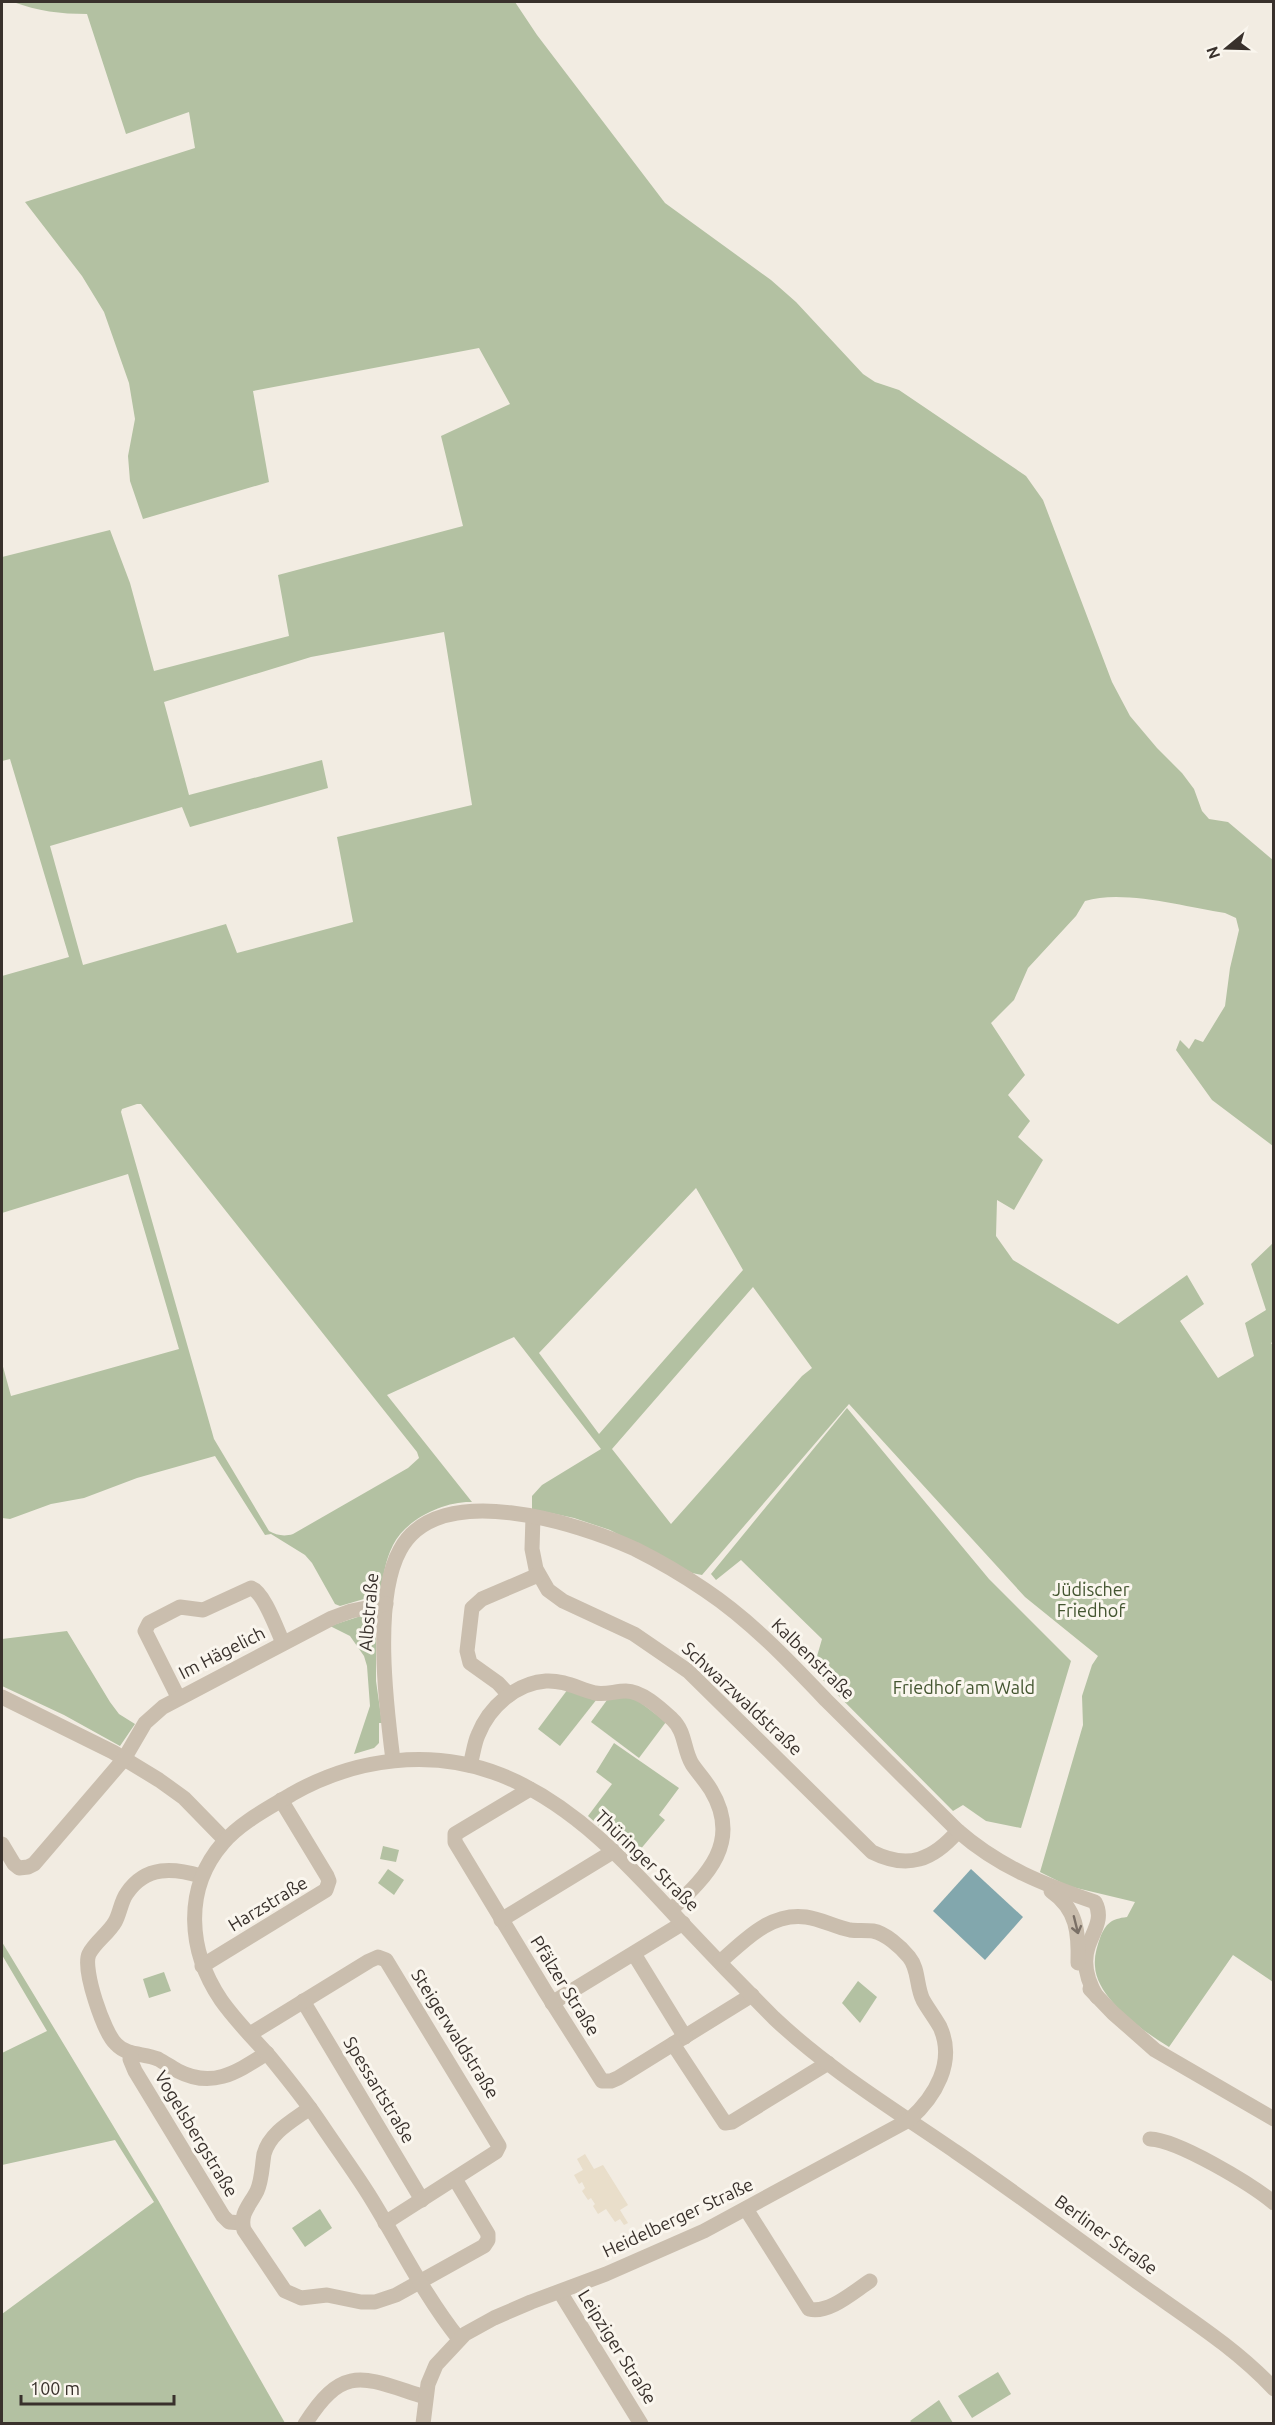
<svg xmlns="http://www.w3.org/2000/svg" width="1275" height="2425" viewBox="0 0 1275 2425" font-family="Ubuntu,sans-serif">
<rect width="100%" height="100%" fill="#f2ece2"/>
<g fill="#b3c1a2" fill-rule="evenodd">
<path d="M13 2H515L537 35 665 203 771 280 796 302 863 374 875 382 899 390 1026 476 1043 500 1112 682 1130 716 1157 748 1182 773 1194 789 1202 811 1209 819 1228 822 1273 860V1146L1212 1100 1176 1050 1180 1040 1189 1049 1195 1039 1203 1042 1225 1006 1230 968 1239 930 1236 918 1225 913C1185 907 1123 889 1085 901L1076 916 1028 968 1014 1000 991 1023 1025 1075 1008 1095 1030 1121 1018 1137 1043 1160 1014 1210 997 1200 996 1236 1013 1260 1118 1324 1187 1275 1204 1304 1180 1321 1218 1378 1254 1356 1245 1323 1266 1310 1251 1264 1273 1243 1274 1341 1271 1343 1274 1347 1273 1982 1233 1955 1169 2047C1144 2032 1096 1998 1095 1966 1094 1956 1097 1947 1100 1938 1106 1923 1111 1919 1127 1917L1135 1902 1068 1886 1040 1872 1083 1725 1082 1696 1092 1665 1098 1656 1025 1597 849 1404 702 1575 692 1573 610 1530 574 1518 532 1509V1496L542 1485 601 1449 514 1337 387 1395 472 1502C444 1501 406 1519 393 1545 385 1561 383 1577 381 1594L340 1606 335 1604 312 1563 305 1555 271 1534 265 1535 215 1456 137 1478 84 1498 51 1504 10 1519 2 1518V1363L11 1396 179 1349 128 1174 2 1213V976L69 957 10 759 2 761V557L110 530 130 583 154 671 289 636 278 575 463 526 441 436 510 404 479 348 253 391 269 482 143 519 130 481 128 456 135 419 129 383 104 312 82 276 25 202 195 148 189 112 126 134 87 14C60 14 38 11 13 2ZM444 632 472 805 337 837 353 922 237 953 226 924 83 965 50 846 182 807 190 827 328 788 322 760 189 795 164 702 311 657ZM137 1104H141L417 1452 419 1458 408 1468 293 1534C284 1537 276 1535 269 1531L214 1439 121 1112 122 1109ZM696 1188 743 1270 599 1434 539 1353ZM753 1287 812 1368 802 1376 671 1524 612 1449Z"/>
<path d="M847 1408 989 1579 1071 1661 1021 1828 986 1821 963 1805 953 1811 813 1670 822 1639 741 1560 716 1580 711 1574Z"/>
<path d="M370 1613 376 1624V1681L382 1723H379V1743L374 1748 354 1754 370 1706 367 1666 364 1656 350 1636 330 1626Z"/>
<path d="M67 1631 110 1702 119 1714 135 1724 120 1746 64 1715 2 1686V1639Z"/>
<path d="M568 1689 597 1699 560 1746 538 1729Z"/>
<path d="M625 1697 636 1699 666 1722 639 1758 591 1722 607 1700Z"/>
<path d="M614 1743 679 1788 659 1815 665 1820 634 1857 588 1816 612 1784 596 1772Z"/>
<path d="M383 1846 399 1850 396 1862 380 1859Z"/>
<path d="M388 1869 404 1880 394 1895 378 1883Z"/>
<path d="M2 1942 158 2200 285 2423H2V2314L154 2202 115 2140 2 2165V2053L47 2031 2 1955Z"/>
<path d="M164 1972 171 1991 149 1998 143 1979Z"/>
<path d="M858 1981 877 1997 860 2023 842 2003Z"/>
<path d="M320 2209 332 2228 305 2247 292 2228Z"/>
<path d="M998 2372 1011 2394 972 2418 958 2396Z"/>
<path d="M939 2400 953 2423H912L910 2421Z"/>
</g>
<path fill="#e9deca" d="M585 2154 594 2169 603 2165 628 2205 620 2210 628 2223 624 2225 620 2219 615 2222 606 2209 598 2214 593 2206 595 2204 591 2198 588 2200 582 2191 585 2188 582 2182 579 2184 574 2175 583 2170 577 2159Z"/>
<path fill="#82a7ad" d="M971 1869 1023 1917 985 1960 933 1911Z"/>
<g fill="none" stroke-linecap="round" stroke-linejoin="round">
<g stroke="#cabeae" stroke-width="15">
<path d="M533 1517 532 1549 536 1569 548 1590 563 1601 634 1634 688 1671 872 1852C908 1870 933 1860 958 1831"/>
<path d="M509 1695 498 1683 470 1663 467 1651 472 1608 482 1599 538 1575"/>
<path d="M2 1697 113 1752 159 1780 184 1798 225 1840"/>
<path d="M178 1697 145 1631 149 1623 180 1607 203 1610 251 1588C264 1592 277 1630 283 1643"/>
<path d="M393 1760C386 1705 373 1599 400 1550 438 1478 578 1523 635 1549 659 1561 683 1575 705 1590 750 1620 789 1661 826 1700 870 1744 914 1787 958 1831 999 1867 1045 1885 1095 1902 1104 1919 1093 1931 1088 1947 1082 1965 1088 1982 1097 1997"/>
<path d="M470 1765C473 1755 474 1744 478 1735 489 1707 516 1683 546 1681 564 1680 579 1689 595 1693 606 1695 615 1691 626 1691 642 1691 661 1709 672 1719 686 1732 683 1749 692 1764 698 1773 705 1780 711 1790 742 1842 708 1875 671 1910"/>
<path d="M530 1789 455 1834V1842L545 1991 602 2081H611L618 2078 752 1995"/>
<path d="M2 1844 14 1864 19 1868 28 1867 34 1864 124 1759 145 1723 163 1707 332 1618 351 1611 386 1604"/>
<path d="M201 1876C174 1868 146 1865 127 1893 121 1901 120 1913 115 1922 108 1934 95 1942 89 1954 82 1969 104 2033 116 2044 127 2056 144 2053 158 2059 165 2063 171 2067 178 2071 213 2089 237 2072 267 2053"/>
<path d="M1051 1891C1077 1909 1079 1933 1078 1963"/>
<path d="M501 1920 614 1851"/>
<path d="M634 1954 685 2037"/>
<path d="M202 1966 326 1890 329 1881 327 1876 281 1800"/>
<path d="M1090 1989 1113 2013 1155 2050 1274 2119"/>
<path d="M303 2001 422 2200"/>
<path d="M552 2003 683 1923"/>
<path d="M250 2034 369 1961 378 1957 386 1960 499 2146 496 2152 385 2223"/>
<path d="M673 2044 725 2123 732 2122 828 2063"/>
<path d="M131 2053 130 2059 135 2071 223 2216 229 2222 242 2223"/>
<path d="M310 2108C294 2120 270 2132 264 2154 262 2166 262 2180 257 2191 250 2205 239 2214 244 2230L285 2291 301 2298 327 2295 361 2302H375L396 2295 484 2246 488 2240V2234L455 2179"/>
<path d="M1150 2139C1178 2140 1251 2184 1274 2203"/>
<path d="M746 2209 809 2309C829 2314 853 2292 870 2281"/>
<path d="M560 2292 641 2424"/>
<path d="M459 2339C423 2294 399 2243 369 2195 354 2171 337 2148 321 2124 306 2101 288 2079 270 2057 253 2038 235 2020 221 2000 188 1951 183 1889 223 1843 241 1822 269 1808 292 1794 355 1758 432 1748 501 1775 574 1804 630 1866 682 1923 712 1955 743 1987 774 2018 829 2070 895 2110 956 2152 1019 2195 1079 2240 1140 2284 1186 2317 1236 2348 1274 2389"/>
<path d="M305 2424C344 2362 364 2378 425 2397"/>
<path d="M423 2424 428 2384 436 2365 465 2334 494 2318 531 2302 606 2274 704 2231 909 2120C935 2097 956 2062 940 2027 935 2018 928 2009 923 2000 916 1986 919 1969 909 1957 901 1947 885 1933 873 1931 865 1930 857 1931 850 1930 835 1927 821 1919 806 1917 770 1912 744 1941 720 1962"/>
</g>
</g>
<defs><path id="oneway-shaft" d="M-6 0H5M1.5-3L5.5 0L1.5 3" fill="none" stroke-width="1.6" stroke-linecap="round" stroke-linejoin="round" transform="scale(1.5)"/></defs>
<use stroke="#7a7066" href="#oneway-shaft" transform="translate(1076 1925) rotate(76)"/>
<g text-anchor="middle" stroke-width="6" stroke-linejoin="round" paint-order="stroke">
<g font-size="18" fill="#445631" stroke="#faf6ee">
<text x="1091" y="1596">Jüdischer<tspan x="1091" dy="21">Friedhof</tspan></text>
<text x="964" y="1694">Friedhof am Wald</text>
</g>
<g font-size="18" fill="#39312c" stroke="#faf6ee">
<text transform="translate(369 1612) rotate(-85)" y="6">Albstraße</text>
<text transform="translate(222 1653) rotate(-27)" y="6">Im Hägelich</text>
<text transform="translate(813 1659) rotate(44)" y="6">Kalbenstraße</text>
<text transform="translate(742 1699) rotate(43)" y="6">Schwarzwaldstraße</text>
<text transform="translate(647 1861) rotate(44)" y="6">Thüringer Straße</text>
<text transform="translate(268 1904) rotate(-31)" y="6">Harzstraße</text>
<text transform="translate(565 1986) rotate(58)" y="6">Pfälzer Straße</text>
<text transform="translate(455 2034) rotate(58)" y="6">Steigerwaldstraße</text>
<text transform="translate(379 2090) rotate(59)" y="6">Spessartstraße</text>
<text transform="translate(196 2134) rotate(59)" y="6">Vogelsbergstraße</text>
<text transform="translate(678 2218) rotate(-25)" y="6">Heidelberger Straße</text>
<text transform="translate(1106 2235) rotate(36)" y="6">Berliner Straße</text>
<text transform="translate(617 2347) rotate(58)" y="6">Leipziger Straße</text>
</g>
</g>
<rect width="1275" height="2425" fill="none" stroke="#39312c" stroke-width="6"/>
<g transform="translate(1227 48) rotate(251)" stroke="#faf6ee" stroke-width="4.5" paint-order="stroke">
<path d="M0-4.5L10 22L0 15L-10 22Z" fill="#39312c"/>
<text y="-9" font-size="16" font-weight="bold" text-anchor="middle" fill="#39312c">N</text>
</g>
<path d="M21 2395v9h153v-9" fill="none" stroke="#39312c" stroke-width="3"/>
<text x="30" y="2395" font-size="18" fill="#39312c" stroke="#faf6ee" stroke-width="4.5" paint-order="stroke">100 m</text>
</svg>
